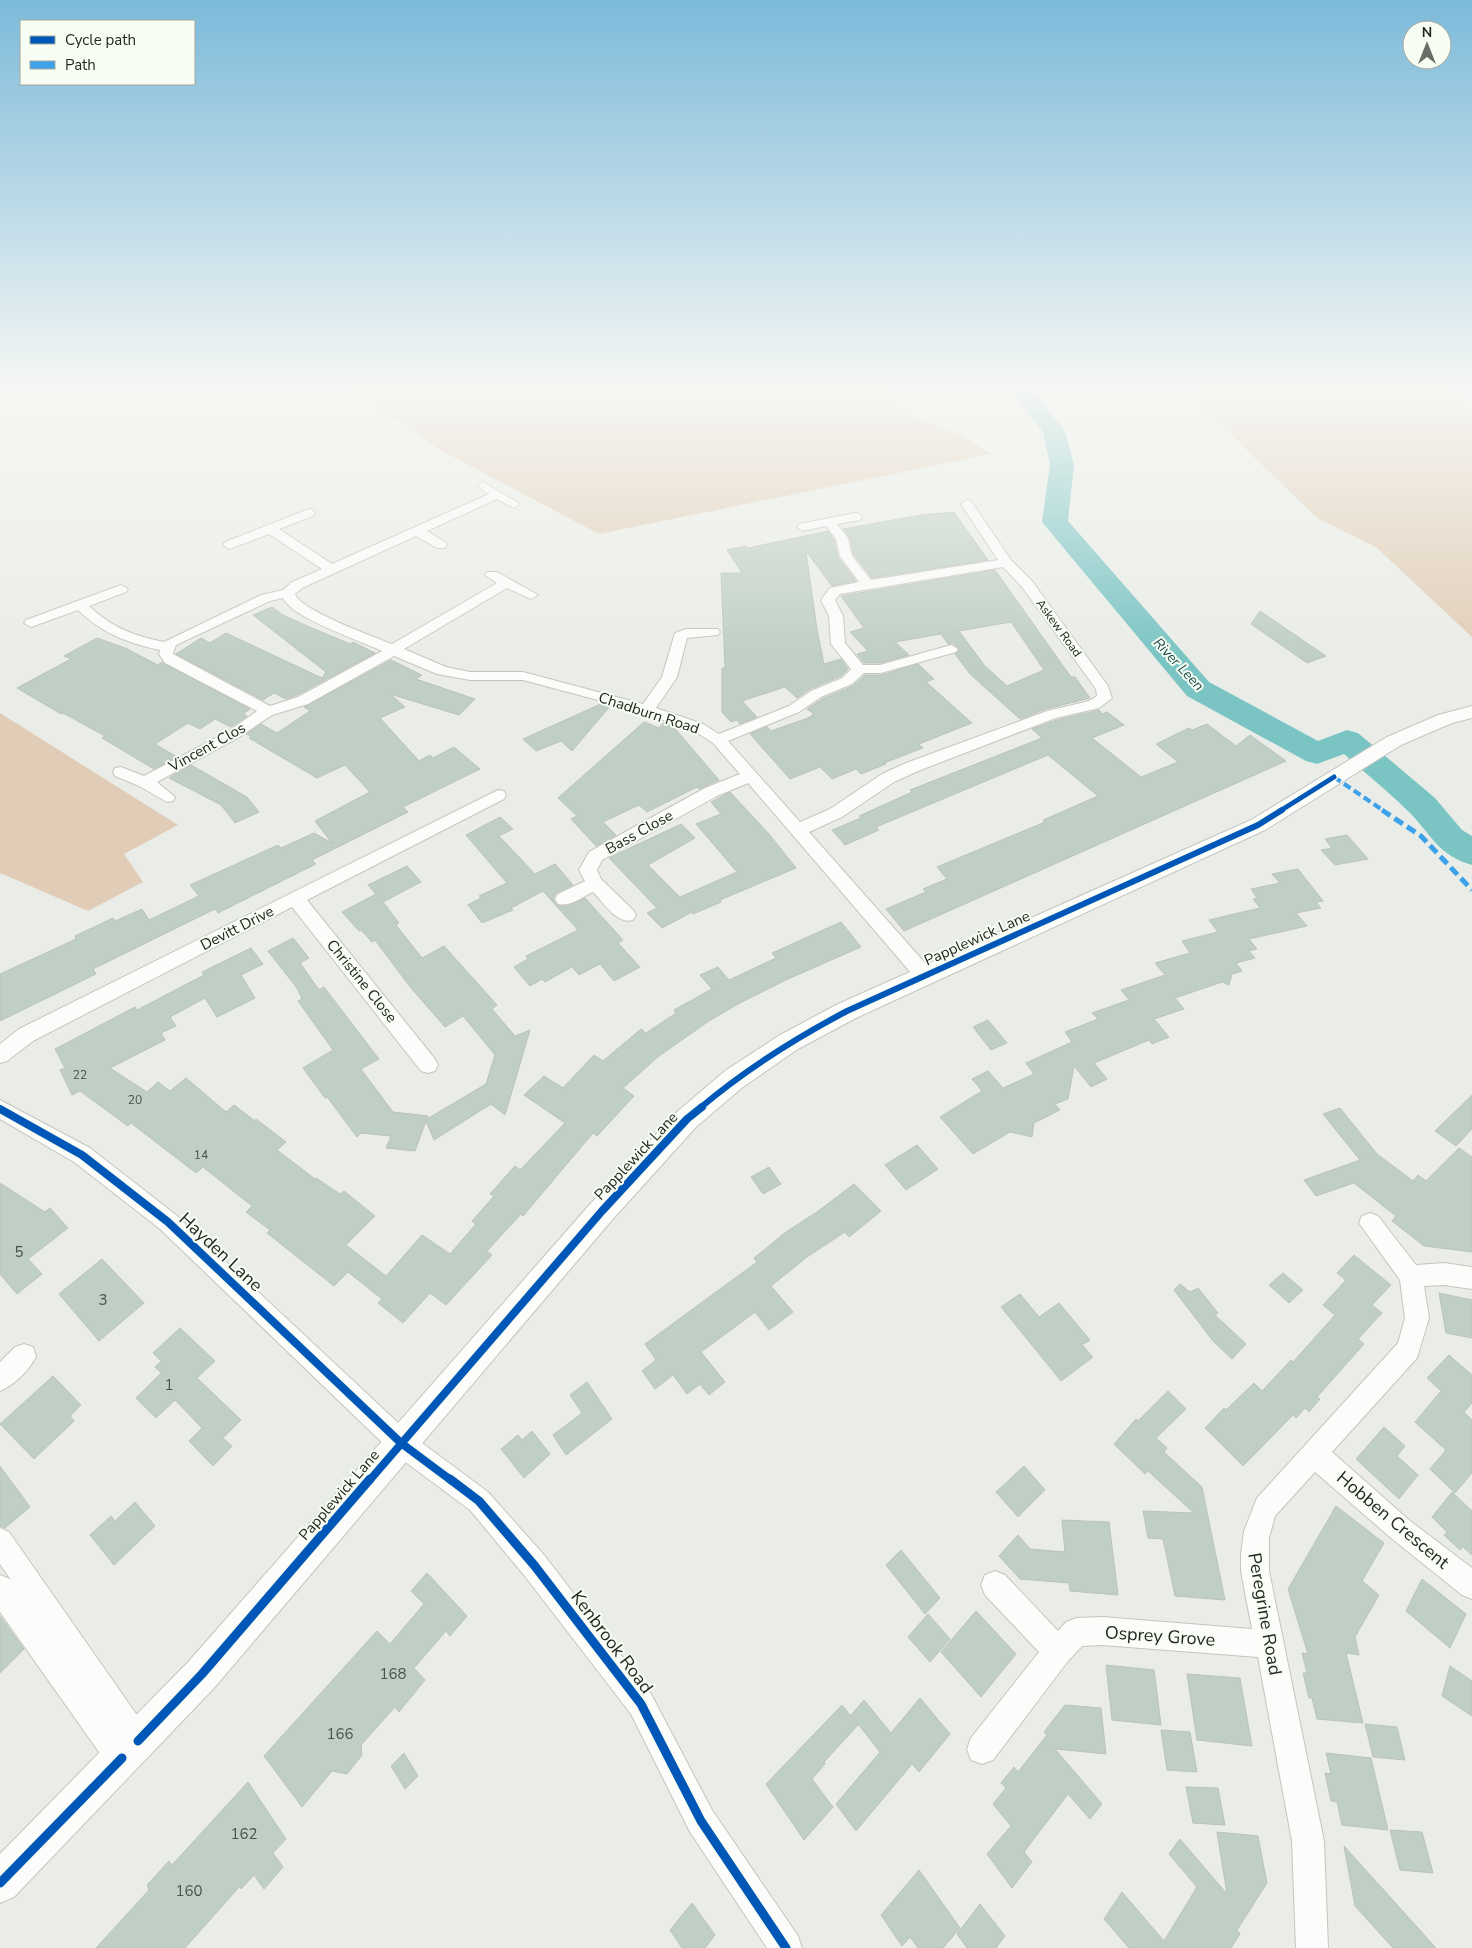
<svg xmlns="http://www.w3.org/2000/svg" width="1472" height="1948" viewBox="0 0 1472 1948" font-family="'Nunito Sans',sans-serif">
<rect width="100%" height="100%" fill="#eaede7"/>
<g fill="#e1cdb7">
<path d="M346 386H881L909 415 962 436 991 454 599 534 440 450Z"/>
<path d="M1197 386H1442L1472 411V637L1377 548 1317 518 1203 408 1200 388Z"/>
<path d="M0 713 178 825 124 854 143 882 88 911 0 873Z"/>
</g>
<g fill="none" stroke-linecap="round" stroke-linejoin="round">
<path fill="#7bc4c4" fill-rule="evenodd" d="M1007 386H1029L1065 431 1074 465 1068 521 1209 682 1318 741 1347 730 1358 733 1435 798 1462 830 1472 836V865C1438 855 1433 837 1411 814 1390 793 1366 774 1344 754L1317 764 1306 761 1187 696 1042 522 1050 465 1043 432Z"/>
</g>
<g fill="#bfcfc5" stroke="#bdc1bd" fill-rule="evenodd">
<path d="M954 512 988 560 872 578 854 555 850 538 843 529 921 515Z"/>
<path d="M828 531 834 540 838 557 856 581 832 586 806 551 817 629 824 664 841 659 848 669 841 676 810 689 797 698 785 687 742 701 757 717 740 724 737 720 731 722 722 712V668H725L721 573H742L727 550 746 546 748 548Z"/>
<path d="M995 570 1071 677H1075L1090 698 1046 709 1020 719 970 674 955 654 960 649 952 643 948 644 941 634 895 642 909 655 880 663H864L857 654 868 651 850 632 864 628 841 596ZM1011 622 1044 670 1007 686 984 665 959 631Z"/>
<path d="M272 607 283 615 305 625 350 644 353 642 375 653 297 695 286 699 274 693 263 700 176 654 201 638 210 643 226 633 322 678 326 672 253 615Z"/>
<path d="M1260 611 1326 656 1307 663 1251 624Z"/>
<path d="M97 638 125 648 158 665 162 662 250 709 243 714 247 716 231 727 215 719 200 729 188 723 155 744 177 757 154 769 102 738 105 736 63 713 61 714 17 688 71 659 64 656Z"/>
<path d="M391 660 422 675 416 679 475 699 459 715 390 694 405 707 380 718 419 761 430 755 433 758 454 747 480 769 403 807 408 812 312 860 316 864 218 913 215 909 93 969 96 974 0 1021V974L76 939 75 936 113 918 115 921 142 909 149 920 199 896 190 885 278 845 281 848 314 833 332 843 315 821 370 792 345 765 317 778 249 738 251 736 246 734 261 724 277 733 310 711 304 707Z"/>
<path d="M918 664 934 679 926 682 972 723 919 744 923 748 884 763 886 764 861 774 856 769 832 779 820 767 790 779 750 734 767 727 771 731 808 718 814 714 807 709 822 699 853 686 865 675H882Z"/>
<path d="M603 703 611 705 572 751 561 741 536 751 523 739Z"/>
<path d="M1099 710 1102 714 1107 712 1124 725 1092 738 1141 777 1178 762 1156 744 1189 728 1192 730 1207 724 1236 746 1250 735 1286 761 904 931 886 909 926 892 923 889 947 879 937 867 1045 822 1043 820 1098 796 1048 755 876 827 879 830 845 845 832 830 861 818 859 816 912 792 910 790 1042 738 1032 729 1057 720Z"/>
<path d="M644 722 659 728 664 722 672 725 719 780 699 789 697 787 647 812 639 805 603 822 616 835 596 846 571 819 577 816 558 798Z"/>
<path d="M191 765 247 797 259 812 235 823 221 805 169 778Z"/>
<path d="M730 792 769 834 796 868 720 900 721 902 693 914 692 912 662 928 647 913 657 908 609 858 681 824 695 838 648 865 680 897 737 872 696 824 721 814 711 802Z"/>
<path d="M500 817 513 829 499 836 535 874 555 864 573 885 556 893 553 898 556 905 567 906 585 898 623 940 618 943 640 967 614 981 600 964 579 975 572 967 545 982 542 979 530 986 514 967 528 959 526 956 578 930 543 891 511 908 513 910 482 923 468 905 481 898 479 896 507 883 466 835Z"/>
<path d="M1347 835 1368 859 1335 865 1321 850 1332 848 1325 839Z"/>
<path d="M407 866 421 882 383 902 399 923 396 925 422 958 444 946 497 1005 492 1009 515 1036 530 1030 505 1115 491 1104 434 1140 426 1121 415 1151 386 1148 391 1136 361 1133 357 1137 327 1097 325 1098 303 1068 333 1050 298 1001 302 999 297 988 268 951 293 938 309 958 300 963 319 990 324 987 379 1059 361 1069 393 1112 428 1116 427 1119 486 1084 495 1055 463 1016 445 1027 411 988 375 940 372 942 361 930 359 931 342 912 376 894 368 885Z"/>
<path d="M1298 869 1323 901 1316 902 1321 908 1296 913 1307 926 1249 939 1257 949 1249 951 1255 958 1236 963 1242 971 1232 974 1229 985 1222 982 1175 998 1184 1009 1154 1019 1169 1037 1152 1044 1149 1040 1094 1063 1107 1079 1091 1087 1074 1066 1068 1099 1055 1104 1060 1110 1034 1123 1032 1137 1010 1132 973 1154 940 1117 982 1091 972 1079 988 1071 1003 1088 1034 1074 1026 1063 1072 1042 1065 1032 1098 1019 1092 1013 1129 1000 1121 990 1165 975 1155 963 1190 953 1182 941 1218 932 1209 920 1260 908 1253 899 1257 898 1251 889 1280 883 1272 874Z"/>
<path d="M841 922 861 947 788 979 738 1004 709 1021 659 1056 623 1088 634 1096 597 1136 593 1133 523 1216 521 1214 487 1251 492 1255 446 1305 430 1293 403 1323 378 1303 382 1299 348 1272 334 1286 267 1233 270 1230 246 1212 252 1206 203 1167 196 1173 131 1123 128 1126 80 1091 72 1095 60 1070 65 1068 55 1049 135 1007 137 1010 204 975 202 972 251 948 263 964 241 975 255 998 217 1017 205 998 170 1017 176 1026 161 1033 165 1040 110 1068 147 1092 158 1082 170 1091 186 1078 226 1112 234 1105 255 1121 256 1119 286 1142 277 1150 315 1179 316 1178 340 1194 344 1191 375 1216 346 1245 386 1276 422 1235 450 1254 476 1224 472 1221 494 1196 490 1194 515 1166 520 1170 565 1123 524 1095 544 1076 563 1088 594 1055 603 1061 641 1029 646 1033 676 1013 674 1010 712 989 700 975 718 967 729 980 776 958 772 953Z"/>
<path d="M988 1020 1007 1043 991 1050 973 1027Z"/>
<path d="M1472 1095V1129L1456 1146 1435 1131Z"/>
<path d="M1340 1108 1377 1154 1413 1181 1418 1175 1426 1181 1459 1148 1472 1157V1252L1424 1246 1392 1221 1396 1216 1354 1183 1316 1196 1304 1180 1360 1160 1323 1114Z"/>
<path d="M917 1145 938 1169 906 1190 885 1165Z"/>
<path d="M769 1167 781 1184 763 1194 751 1177Z"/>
<path d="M0 1183 45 1212 50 1208 68 1228 28 1259 42 1274 17 1294 0 1274Z"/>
<path d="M854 1184 881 1211 849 1237 845 1232 807 1257 771 1286 793 1312 769 1330 755 1312 701 1352 725 1382 709 1395 700 1384 687 1394 673 1375 655 1389 642 1371 656 1360 645 1344 757 1262 754 1258 786 1232 817 1212Z"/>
<path d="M1354 1255 1391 1285 1372 1305 1382 1313 1358 1339 1364 1344 1317 1397 1320 1399 1309 1412 1305 1408 1296 1418 1293 1415 1243 1466 1205 1428 1224 1408 1226 1410 1254 1383 1262 1391 1291 1360 1293 1362 1335 1315 1323 1305 1346 1280 1337 1273Z"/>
<path d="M102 1259 144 1303 99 1341 59 1294Z"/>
<path d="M1283 1273 1303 1290 1289 1303 1269 1285Z"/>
<path d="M1180 1284 1190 1292 1198 1288 1218 1313 1215 1315 1246 1344 1232 1359 1213 1341 1174 1290Z"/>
<path d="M1439 1293 1472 1300V1338L1446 1333Z"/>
<path d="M1020 1294 1039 1317 1059 1303 1090 1340 1082 1345 1093 1357 1061 1381 1001 1307Z"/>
<path d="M180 1328 215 1361 197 1378 241 1420 223 1438 232 1446 213 1466 189 1441 202 1428 175 1400 156 1418 136 1398 161 1373 155 1367 161 1361 153 1353Z"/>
<path d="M1449 1355 1472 1375V1403L1464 1412 1472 1420V1473L1455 1493 1430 1469 1446 1450 1415 1422 1441 1391 1427 1378Z"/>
<path d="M53 1376 81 1405 70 1416 74 1421 34 1459 0 1424Z"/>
<path d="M587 1382 612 1419 566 1455 553 1435 582 1413 570 1395Z"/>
<path d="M1168 1391 1186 1409 1156 1438 1167 1448 1164 1452 1202 1487 1225 1600 1175 1596 1163 1539 1148 1538 1143 1511 1194 1513 1148 1471 1145 1474 1114 1444 1136 1419 1138 1421Z"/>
<path d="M1384 1427 1405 1446 1397 1456 1418 1475 1399 1499 1356 1459Z"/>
<path d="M532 1431 550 1454 524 1478 501 1449 518 1435 522 1440Z"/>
<path d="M0 1466 30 1507 5 1528 0 1526Z"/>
<path d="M1024 1466 1045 1490 1018 1517 996 1492Z"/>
<path d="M1452 1492 1472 1511V1555L1463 1547 1460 1550 1444 1535 1447 1532 1432 1517Z"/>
<path d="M135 1502 155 1526 114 1565 90 1535 111 1516 115 1521Z"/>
<path d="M1336 1506 1384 1543 1362 1581 1379 1595 1355 1637 1359 1655 1346 1653 1363 1723 1317 1719 1312 1698H1309L1303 1673H1307L1302 1653 1308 1654 1288 1589Z"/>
<path d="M1062 1520 1109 1522 1118 1595 1070 1591 1069 1583 1020 1579 999 1556 1018 1535 1030 1549 1065 1552Z"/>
<path d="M901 1550 940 1598 925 1614 886 1565Z"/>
<path d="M427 1573 467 1616 450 1636 446 1631 414 1668 425 1680 399 1712 395 1707 361 1745 362 1755 347 1774 332 1771 302 1807 264 1756 377 1631 390 1644 424 1604 411 1591Z"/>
<path d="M1422 1579 1466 1614 1450 1648 1406 1611Z"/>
<path d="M976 1611 1016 1654 981 1697 941 1652Z"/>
<path d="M928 1614 950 1639 930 1662 908 1637Z"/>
<path d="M0 1616 24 1649 0 1673Z"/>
<path d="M1106 1665 1154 1670 1161 1725 1112 1720Z"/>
<path d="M1450 1666 1472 1681V1716L1442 1696Z"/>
<path d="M1187 1674 1240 1678 1252 1746 1197 1740Z"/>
<path d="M920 1698 950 1734 919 1772 912 1764 856 1831 836 1804 880 1752 851 1715 864 1700 891 1733Z"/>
<path d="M842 1705 858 1725 824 1762 825 1764 812 1779 833 1807 804 1840 766 1784Z"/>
<path d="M1065 1705 1101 1708 1106 1754 1055 1749 1102 1804 1090 1819 1068 1794 1024 1852 1032 1862 1012 1888 987 1854 1011 1826 993 1804 1006 1788 1001 1783 1014 1767 1018 1772 1047 1735 1044 1732Z"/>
<path d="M1365 1724 1397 1727 1405 1760 1373 1757Z"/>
<path d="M1161 1730 1190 1732 1197 1772 1167 1770Z"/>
<path d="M404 1753 418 1776 405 1789 391 1766Z"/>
<path d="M1326 1753 1371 1758 1388 1830 1342 1825 1337 1802 1331 1801 1325 1773 1331 1774Z"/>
<path d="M248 1782 286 1839 273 1853 283 1867 264 1889 254 1875 241 1889 240 1886 185 1948H96L149 1890 147 1885 169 1861 172 1865Z"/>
<path d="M1186 1787 1218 1788 1225 1825 1193 1823Z"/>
<path d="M1390 1830 1422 1832 1433 1873 1400 1870Z"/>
<path d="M1217 1832 1258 1836 1267 1883 1237 1930 1240 1934 1231 1948H1129L1104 1919 1122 1892 1164 1941 1197 1887 1169 1854 1180 1839 1227 1894Z"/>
<path d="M1344 1846 1436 1948H1393L1355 1906Z"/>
<path d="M919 1870 960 1928 943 1948H918L910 1937 902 1946 881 1915Z"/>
<path d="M692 1903 715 1935 705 1948H682L670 1930Z"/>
<path d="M980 1904 1005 1936 996 1948H967L957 1934Z"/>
</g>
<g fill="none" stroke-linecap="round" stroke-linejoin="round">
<defs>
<g id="minor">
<path d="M483 482 520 504 514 508 497 499 427 531 445 542 447 545 445 548H437L416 536 302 588 295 594C300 610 374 637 392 644L497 583 485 575 487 572H497L538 595 531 599 507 588 404 649 446 667 470 672H523L643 704 662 677 675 633 686 629H718L720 632 718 635 687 638 677 677 656 708 703 724 719 734 789 706 811 691 842 678 851 669 831 644 829 616 821 600 830 588 859 582 840 556 836 539 826 526 803 531 797 527 799 524 856 513 860 514 862 517 860 520 837 524 848 538 852 556 871 580 998 560 961 504 967 500 971 501 1011 560 1032 581 1108 686 1112 698 1099 708 1056 718 918 771 894 782 842 817 809 832 932 971 934 976 932 981 925 983 918 981 748 783 717 796 602 860 597 870 601 879 633 910 636 915 633 920C617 925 603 902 593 892 582 897 570 907 558 904L555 899 558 894 585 881 579 870 589 852 705 788 740 774 713 743 693 730 624 707 523 680H470L437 674 394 656 308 704 272 715 239 737 157 782 175 797 173 801 167 802 139 786 115 776 113 772 115 768 121 767 144 776 229 731 257 711 165 663 159 654 160 650C127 643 102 633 78 610L31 627 24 623 26 620 121 585 128 589 126 592 89 606C111 627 134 636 164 642L261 595 283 590 292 582 322 569 269 534 229 549 223 545 225 542 309 509 313 510 315 513 313 516 279 529 332 564 489 494 477 486ZM1003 567 1022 587 1096 689 1097 696 1089 701 1047 711 906 763 882 774 830 809 800 822 728 741 799 712 821 697 852 684 864 673H881L956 652 958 649 951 645 880 665H863L845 643 843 616 835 600 840 594ZM283 598C292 618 361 641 382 651L298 697 270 706 173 654 176 645 270 601Z"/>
<path d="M498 790 504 791 506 795 504 799 307 900 435 1059 438 1065 435 1071 428 1073 421 1071 292 907 33 1041 7 1061 0 1063V1044L19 1029Z"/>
<path d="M0 1100 90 1148 176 1215 410 1434 488 1492 544 1555 651 1694 712 1810 798 1936 802 1948H767L690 1832 631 1714 524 1575 470 1510 392 1452 160 1229 74 1162 0 1119Z"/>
<path d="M1370 1213 1378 1216 1416 1265 1444 1263 1472 1267V1289L1444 1285 1424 1286 1429 1318 1417 1358 1332 1452 1409 1520 1472 1568V1599L1462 1595 1391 1538 1315 1472 1275 1516 1269 1538V1571L1324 1841 1328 1948H1296L1292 1841 1258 1657 1102 1645 1082 1646 1068 1661 993 1760 982 1764 971 1760 967 1749 971 1738 1039 1652 985 1595 981 1585 985 1575 995 1571 1005 1575 1058 1631 1066 1622 1076 1618 1102 1617 1252 1629 1241 1571V1554L1244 1531 1257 1498 1398 1343 1405 1318 1400 1280 1359 1223 1362 1216Z"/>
<path d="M24 1344 33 1347 36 1356C30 1370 14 1385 0 1391V1362L15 1347Z"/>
<path d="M0 1528 9 1532 148 1731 153 1741 148 1751 136 1755 137 1758 133 1769 122 1773 111 1769 0 1612V1575L10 1579 17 1589 0 1564Z"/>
</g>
<path id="tertiary" d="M1472 706V718L1452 723 1401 745 1265 830 856 1018 798 1049 743 1087 696 1127 612 1220 215 1687 14 1897 0 1903V1854L189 1661 592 1202 678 1111 725 1071 780 1035 838 1004 1251 820 1387 737 1438 715Z"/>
<path id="secondary" d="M1447 386H1464L1472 392V404L1466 402Z"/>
</defs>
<use href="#minor" stroke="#c3c5c1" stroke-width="2"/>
<use href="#tertiary" stroke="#c3c5c1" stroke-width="2"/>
<use href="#secondary" stroke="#c3c5c1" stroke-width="2"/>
<use href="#minor" fill="#fcfcfb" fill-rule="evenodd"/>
<use href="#tertiary" fill="#fcfcfb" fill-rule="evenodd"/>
<use href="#secondary" fill="#fcfcfb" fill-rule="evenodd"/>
<path stroke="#3ea2ea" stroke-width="4" stroke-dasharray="8 4" stroke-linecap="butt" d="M1334 777 1384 811"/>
<path stroke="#3ea2ea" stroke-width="5" stroke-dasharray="10 5" stroke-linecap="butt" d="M1382 810 1421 836 1472 890"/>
<defs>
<path id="cycleway-far3" d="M1280 811 1334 777"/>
<path id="cycleway-far2" d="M700 1108C746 1069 794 1039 847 1011L1258 825 1282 810"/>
<g id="cycleway-far1">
<path d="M0 1109 82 1155 168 1222 401 1443 452 1481"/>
<path d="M369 1481 602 1211 687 1119 702 1107"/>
</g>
<g id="cycleway">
<path d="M450 1479 479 1501 534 1565 641 1704 701 1821 786 1948"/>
<path d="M138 1741 202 1674 370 1479"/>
<path d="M0 1883 122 1758"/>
</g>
</defs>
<use href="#cycleway-far3" stroke="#f7fdf2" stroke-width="8"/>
<use href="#cycleway-far2" stroke="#f7fdf2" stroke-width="9"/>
<use href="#cycleway-far1" stroke="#f7fdf2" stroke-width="11"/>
<use href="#cycleway" stroke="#f7fdf2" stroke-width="12"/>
<use href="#cycleway-far3" stroke="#0057b8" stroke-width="5"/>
<use href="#cycleway-far2" stroke="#0057b8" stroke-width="6"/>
<use href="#cycleway-far1" stroke="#0057b8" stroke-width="8"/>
<use href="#cycleway" stroke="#0057b8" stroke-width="9"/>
</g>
<linearGradient id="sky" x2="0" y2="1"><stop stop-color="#7cbada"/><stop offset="0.59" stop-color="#f6f7f4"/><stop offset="1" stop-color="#f6f7f4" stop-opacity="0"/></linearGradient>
<rect width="1472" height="658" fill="url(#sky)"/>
<g text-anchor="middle" stroke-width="4" stroke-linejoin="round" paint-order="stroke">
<g font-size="12" fill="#242622" stroke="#f7fdf2">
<text transform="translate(1059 628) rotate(54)" y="4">Askew Road</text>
</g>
<g font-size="12" fill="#4b504b">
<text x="80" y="1079">22</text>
<text x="135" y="1104">20</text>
<text x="201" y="1159">14</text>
</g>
<g font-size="14" font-style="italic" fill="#1b4a4a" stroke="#f7fdf2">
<text transform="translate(1179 664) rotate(47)" y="5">River Leen</text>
</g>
<g font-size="15" fill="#242622" stroke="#f7fdf2">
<text transform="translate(649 713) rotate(18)" y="5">Chadburn Road</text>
<text transform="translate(207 747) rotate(-29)" y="5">Vincent Clos</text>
<text transform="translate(639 832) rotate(-29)" y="5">Bass Close</text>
<text transform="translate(237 928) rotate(-27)" y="5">Devitt Drive</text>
<text transform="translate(977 938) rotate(-24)" y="5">Papplewick Lane</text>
<text transform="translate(362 981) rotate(51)" y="5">Christine Close</text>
<text transform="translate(636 1156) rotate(-47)" y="5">Papplewick Lane</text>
<text transform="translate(339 1495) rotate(-49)" y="5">Papplewick Lane</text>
</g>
<g font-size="15" fill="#4b504b">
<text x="19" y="1257">5</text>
<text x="103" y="1305">3</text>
<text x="169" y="1390">1</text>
<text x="393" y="1679">168</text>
<text x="340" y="1739">166</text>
<text x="244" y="1839">162</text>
<text x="189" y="1896">160</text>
</g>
<g font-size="18" fill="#242622" stroke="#f7fdf2">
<text transform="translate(221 1252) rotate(43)" y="6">Hayden Lane</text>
<text transform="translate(1393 1520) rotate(40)" y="6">Hobben Crescent</text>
<text transform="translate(1265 1614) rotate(80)" y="6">Peregrine Road</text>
<text transform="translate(1160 1636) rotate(4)" y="6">Osprey Grove</text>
<text transform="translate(612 1642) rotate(53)" y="6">Kenbrook Road</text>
</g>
</g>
<rect x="20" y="20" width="175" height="65" fill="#f7fdf2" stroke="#a3a79f"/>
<rect x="30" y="36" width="25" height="8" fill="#0057b8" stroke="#a3a79f"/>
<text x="65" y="45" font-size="15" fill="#242622">Cycle path</text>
<rect x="30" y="61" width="25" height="8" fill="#3ea2ea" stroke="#a3a79f"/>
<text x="65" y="70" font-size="15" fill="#242622">Path</text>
<g transform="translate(1427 45)"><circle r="24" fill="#f7fdf2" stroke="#a3a79f"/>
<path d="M0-4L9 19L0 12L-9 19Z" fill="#696c67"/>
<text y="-8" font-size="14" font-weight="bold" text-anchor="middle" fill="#242622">N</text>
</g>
</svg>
